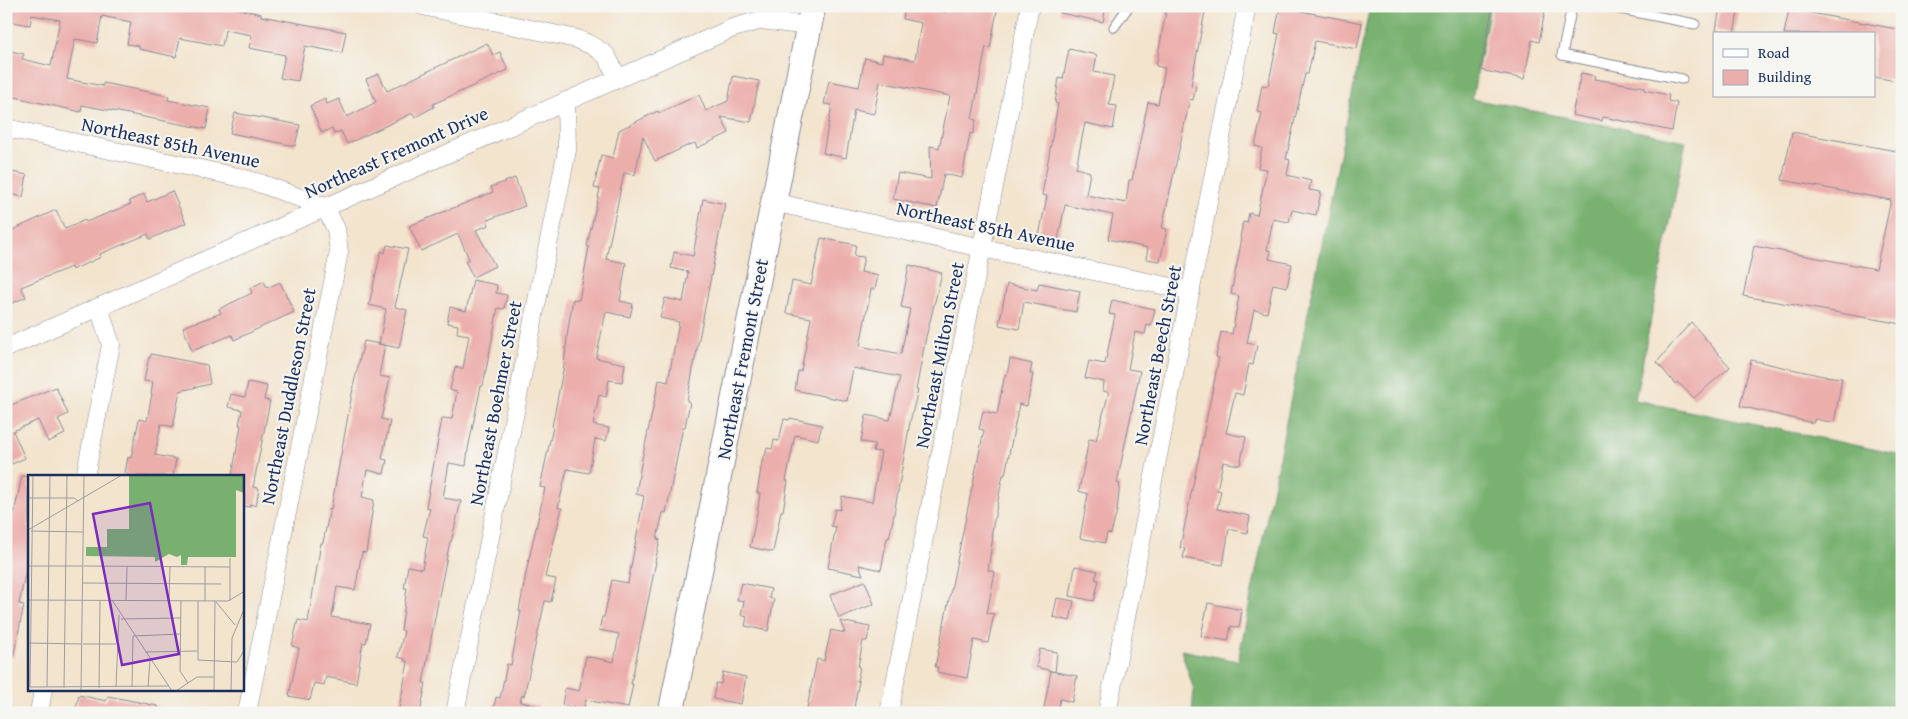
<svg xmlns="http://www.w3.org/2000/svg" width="1908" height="719" viewBox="0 0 1908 719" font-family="'Gentium Book Plus',serif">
<rect width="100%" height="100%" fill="#f6f6f2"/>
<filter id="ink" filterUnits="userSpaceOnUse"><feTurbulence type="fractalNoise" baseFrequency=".02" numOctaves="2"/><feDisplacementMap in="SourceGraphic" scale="10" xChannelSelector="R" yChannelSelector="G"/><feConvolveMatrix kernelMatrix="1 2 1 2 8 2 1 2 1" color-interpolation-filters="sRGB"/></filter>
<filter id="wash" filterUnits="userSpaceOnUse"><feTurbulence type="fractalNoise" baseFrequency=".0096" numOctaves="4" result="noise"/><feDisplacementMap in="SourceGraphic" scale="20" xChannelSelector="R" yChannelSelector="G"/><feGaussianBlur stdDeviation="1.12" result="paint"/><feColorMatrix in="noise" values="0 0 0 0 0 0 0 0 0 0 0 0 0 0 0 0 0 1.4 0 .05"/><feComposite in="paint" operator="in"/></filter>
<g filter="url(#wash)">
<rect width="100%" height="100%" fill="#f3e4cd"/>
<path fill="#78b16f" stroke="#4a7066" d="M1370 6H1490L1472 99 1686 141 1635 400 1902 455V713H1192L1194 690 1181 650 1238 661Z"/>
<g id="blocks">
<g fill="#ecaeab">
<path d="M6 6H227L261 14V16L346 32 342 53 305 46 298 81 280 78 285 55 249 48 252 35 225 30 222 46 180 38 176 57 139 49V46L127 44 131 22 102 16 97 43 75 39 67 79 103 86V83L169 96 168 100 210 108 206 129 82 105 81 112 6 95V50L24 54 22 59 51 66 60 20 32 15 30 25 6 21Z"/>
<path d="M905 6 946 12V6H998L990 48 986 47 972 119 976 120 973 134 970 133 962 178 944 174 937 208 893 199 898 173 931 179 930 146 939 148 950 96 880 82 874 114 854 110 846 158 823 153 832 105 824 104 829 81 859 87 865 58 882 62 883 54 915 60 921 23 903 19Z"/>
<path d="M1061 6H1106L1103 22 1060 13Z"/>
<path d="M1167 6H1206L1191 85 1196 86 1193 100 1190 99 1162 228 1167 229 1160 261 1146 259 1148 248 1108 239 1113 215 1065 205 1058 240 1039 236 1047 196 1042 195 1058 104 1055 103 1059 78 1063 79 1069 49 1097 55 1094 72 1114 76 1109 105 1117 106 1113 129 1085 123 1076 168 1090 172 1086 195 1126 203 1129 180H1132L1148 102 1158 104 1165 68 1156 66Z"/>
<path d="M1493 6H1546L1539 42 1532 40 1524 79 1480 70Z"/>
<path d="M1720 6H1739L1734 34 1716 30Z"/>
<path d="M1280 7 1362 23 1357 49 1315 41 1308 74H1305L1286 159 1290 160 1287 175 1311 181 1309 190 1321 192 1316 215 1292 210 1289 222 1273 219 1267 250 1271 251 1269 259 1292 264 1287 287 1273 284 1267 313 1254 310 1247 343 1257 345 1253 365 1249 364 1243 395 1235 393 1226 433 1246 437 1240 465 1223 462 1217 490 1221 491 1217 509 1250 516 1247 533 1229 529 1223 565 1183 558 1185 549 1180 548 1219 358 1216 357 1221 332 1232 334 1239 296 1231 294 1242 238H1240L1243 222 1247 223 1249 213 1257 215 1267 169 1258 168 1262 148 1255 146 1262 113 1257 112 1262 85 1268 86 1279 34 1275 33Z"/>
<path d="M1789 9 1902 30V82L1874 77V34H1784Z"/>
<path d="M487 43 493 55 500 52 508 70 433 104 434 107 415 117 413 113 347 144 341 131 334 134 332 128 322 133 310 106 325 99 327 104 339 99 347 117 376 102 366 79 379 74 387 91Z"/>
<path d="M1581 73 1595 76 1594 79 1645 87 1644 90 1669 95 1668 101 1677 103 1672 131 1603 117 1602 121 1572 115Z"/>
<path d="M733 76 759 81 751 122 721 117 729 133 697 148 695 143 689 145 655 161 643 136 635 175 624 173 606 259 626 263 620 301 633 304 630 317 606 312 596 358 625 364 622 382 609 380 606 397 599 395 593 425 609 428 606 441 595 439 589 473 567 469 558 508H562L545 577 556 579 551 602 545 601 524 696 522 695 520 702 539 706 538 713H493L496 697 500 698 507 664 511 665 521 611H519L527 568 545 488 540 487 553 427H552L564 365 568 329 573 299 579 300 589 247 587 246 600 189 594 188 601 155 613 158 619 130 658 111 659 113 699 95 706 111 728 101Z"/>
<path d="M235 113 300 125 295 146 230 133Z"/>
<path d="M1792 132 1902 152V324L1743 296 1754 246 1876 269 1891 200 1782 180Z"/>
<path d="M6 171 27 175 23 197 6 193Z"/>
<path d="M515 178 525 206 487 220 489 225 476 230 495 266 473 277 465 261 469 259 458 234 421 251 409 226 493 192 491 187Z"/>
<path d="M172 191 186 223 150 239 148 234 100 254 101 257 72 270 71 267 21 287 26 297 6 306V233L56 210 65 229 85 220 86 222 131 204 129 201 144 194 147 202Z"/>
<path d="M703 199 725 204 687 401 690 402 685 427H683L666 513 663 512 657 539 660 540 655 562H656L631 684H633L628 708 586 700 583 710 562 705 565 688 579 691 586 656 614 662 619 634 599 630 602 617H604L612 580 628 583 644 496 636 494 641 464 659 380 668 382 679 322 660 318 665 298 683 302 688 272 671 268 674 252 693 256Z"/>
<path d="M821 238 856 245 854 256 864 257 861 272 878 276 875 289H871L860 346 901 354 910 309 901 307 909 265 942 273 926 337 916 390H918L910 422 893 520 889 538H887L881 570 859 565 863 575 828 568 836 527 831 526 835 509 840 510 842 496 872 502 881 452 873 451 875 444 861 442 866 415 890 420 900 377 853 368 847 401 795 390 798 371H801L811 318 786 313 792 281 811 285Z"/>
<path d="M387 245 408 249 395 307 407 310 399 348 379 344 386 309 369 305 381 251 385 253Z"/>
<path d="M473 280 497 285 496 293 507 295 504 309 498 308 483 386H481L468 449 466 466 449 463 443 498 461 501 451 542H450L449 546 438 601 423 683H426L420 713H398L408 662 405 661V659L398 657 404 631 401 630 407 588H404L408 566 422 569 428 537 423 536 430 508 426 507 442 418 452 419 457 392 450 390 455 367 463 369 469 335 457 333 458 325 447 323 450 307 466 311Z"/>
<path d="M264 281 267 288 280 282 294 312 234 340 232 335 192 351 183 327 221 313 219 309 252 293 250 288Z"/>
<path d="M1039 283 1080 291 1076 312 1024 302 1019 329 999 325 1007 284 1037 290Z"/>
<path d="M1112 300 1155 309 1151 326 1147 325 1145 334 1135 332 1128 369 1140 371 1117 483 1120 484 1117 511 1111 534 1107 533 1105 543 1080 538 1088 494 1079 491 1089 439 1096 440 1109 392 1103 391 1104 382 1085 378 1089 361 1105 364 1115 315 1109 314Z"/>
<path d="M1691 322 1730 367 1694 398 1677 382 1675 384 1657 362Z"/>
<path d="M364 341 385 345 379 376 390 378 381 419 390 421 382 459 387 460 384 474 367 470 362 497 374 500 366 553 362 552 355 590 337 587 332 617 370 624 366 643 363 642 356 683 326 677 324 685 314 683 310 700 289 696 299 648 292 646 298 620 308 622 321 543H323L330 508 331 509 354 383Z"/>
<path d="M151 354 207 365 210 384 180 391 173 427 161 424 155 455 176 459 173 476H128V474L125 473 128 457 131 458 139 419 147 421 152 394H151L153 382 144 381 149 357 150 358Z"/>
<path d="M1010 359 1032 364 1030 374H1033L1027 406 1019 404 1005 475H1003L991 536H993L988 570 995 572 987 613 994 614 988 643 974 640 967 678 937 672 938 667H935L984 430 979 429 983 411 997 414 1005 374 1007 375Z"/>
<path d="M1751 360 1823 376 1842 378 1834 423 1815 419 1813 423 1740 406Z"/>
<path d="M248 382 267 386 264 400 270 401 253 487 259 488 256 506 250 504V507L242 506V476H232L241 425H239L242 410 228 407 231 394 245 397Z"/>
<path d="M56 387 68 414 58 419 65 434 48 442 38 420 13 431 25 458 12 464 6 451V407Z"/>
<path d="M790 418 822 425 818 440 795 435 786 481H788L783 511H781L773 552 750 547 758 508 760 493H757L763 456H765L767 448 772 449 774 440 779 441 784 419 789 420Z"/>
<path d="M22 476 29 477V555L19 604 24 605 13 658 6 657V522L8 512 14 514Z"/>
<path d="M1075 566 1098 571 1095 579 1099 580 1094 601 1070 596Z"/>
<path d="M865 581 874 604 839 618 830 595Z"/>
<path d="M741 583 771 589 769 598 774 599 768 631 745 626 747 617 741 615 744 601 737 600Z"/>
<path d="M1057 598 1074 601 1070 621 1053 617Z"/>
<path d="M1208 603 1242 610 1239 628 1231 626 1228 641 1201 636Z"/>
<path d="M840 621 870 627 867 641H863L858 667 860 668 857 681H859L853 713H806L817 659 824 661 831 630 845 633Z"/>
<path d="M1040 649 1057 652 1055 672 1036 667Z"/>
<path d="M1051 671 1077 676 1072 702 1060 699 1057 713H1043Z"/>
<path d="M723 672 746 677 741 704 713 699 716 683 721 684Z"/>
<path d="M79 695 106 701 108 696 158 706 157 713H75Z"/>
</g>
</g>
</g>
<g filter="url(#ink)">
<use href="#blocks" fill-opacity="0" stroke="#878a96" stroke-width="1"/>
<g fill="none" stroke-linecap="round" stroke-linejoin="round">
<defs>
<g id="lane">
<path d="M1572 6 1562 55 1682 79"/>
<path d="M1605 6 1695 24"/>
<path d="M1114 27 1129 6"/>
</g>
<g id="street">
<path d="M423 6 577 39 593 46 606 55 618 78"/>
<path d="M6 128 238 177 262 184 325 207 336 229 339 252 247 713"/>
<path d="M773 202 982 248 1191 291"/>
<path d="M6 348 733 28 761 20 809 26"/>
<path d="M85 477 111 345 99 307"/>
<path d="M39 713 43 690"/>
<path d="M455 713 567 150 566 101"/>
<path d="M889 713 1030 6"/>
<path d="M1107 713 1247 6"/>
</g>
<path id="secondary" d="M671 713 813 6"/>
</defs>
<use href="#lane" stroke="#878a96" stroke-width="11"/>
<use href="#street" stroke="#878a96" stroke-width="19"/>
<use href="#secondary" stroke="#878a96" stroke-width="27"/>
<use href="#lane" stroke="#fff" stroke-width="9"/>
<use href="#street" stroke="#fff" stroke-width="18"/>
<use href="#secondary" stroke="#fff" stroke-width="25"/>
</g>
</g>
<g text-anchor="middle" stroke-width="4" stroke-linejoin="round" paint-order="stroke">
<g font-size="19" fill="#1b2f5e" stroke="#f6f6f2">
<text transform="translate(171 142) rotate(12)" y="7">Northeast 85th Avenue</text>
<text transform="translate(396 152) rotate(-24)" y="7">Northeast Fremont Drive</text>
<text transform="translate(986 226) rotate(12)" y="7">Northeast 85th Avenue</text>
<text transform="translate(939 355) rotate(-79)" y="7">Northeast Milton Street</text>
<text transform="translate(1157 355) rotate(-79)" y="7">Northeast Beech Street</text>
<text transform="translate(742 359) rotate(-79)" y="7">Northeast Fremont Street</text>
<text transform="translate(288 396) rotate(-79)" y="7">Northeast Duddleson Street</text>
<text transform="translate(495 403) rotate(-79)" y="7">Northeast Boehmer Street</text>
</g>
</g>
<g transform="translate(28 475)">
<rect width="216" height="216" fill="#f3e4cd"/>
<path d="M101 0H216V18L208 15V82H160L159 90H153V80L149 82 141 79 127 87V82L58 81V72H79V54H101Z" fill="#78b16f"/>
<path fill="none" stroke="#9d9ca1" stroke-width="1" d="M0 23H46L50 26M0 55 94 0M3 56 55 57M0 91H54M56 91 202 92M55 108 193 109M0 125 200 126 217 116M84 125 144 216M98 126 99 91M141 126 142 91M153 126 152 196 160 208M170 126V185L209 187 217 174M177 126V92M202 126V83M188 127 207 150M93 144 153 143M0 168 53 169M55 169H88M117 177 169 176M2 212 5 0M2 212 141 211M19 212 22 0M88 212 91 140M104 212 105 161 153 159M120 212 122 186M36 213 39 0M71 213 72 126M53 216 56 0M148 216 169 202H186M186 216 187 126M203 216 204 163 217 132"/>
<path fill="#7b2cbf" fill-opacity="0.15" stroke="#7b2cbf" stroke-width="2.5" d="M122 28 151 179 94 190 65 39Z"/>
<rect width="216" height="216" fill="none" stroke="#1b2f5e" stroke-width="2.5"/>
</g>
<rect width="1908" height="719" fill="none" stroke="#f6f6f2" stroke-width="25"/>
<rect x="1713" y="32" width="162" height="65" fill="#f6f6f2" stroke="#9ea6b7"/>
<rect x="1723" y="49" width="25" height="8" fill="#ffffff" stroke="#9ea6b7"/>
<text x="1758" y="58" font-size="15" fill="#1b2f5e">Road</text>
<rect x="1723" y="70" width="25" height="15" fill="#ecaeab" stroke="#9ea6b7"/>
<text x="1758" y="82" font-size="15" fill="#1b2f5e">Building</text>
</svg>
